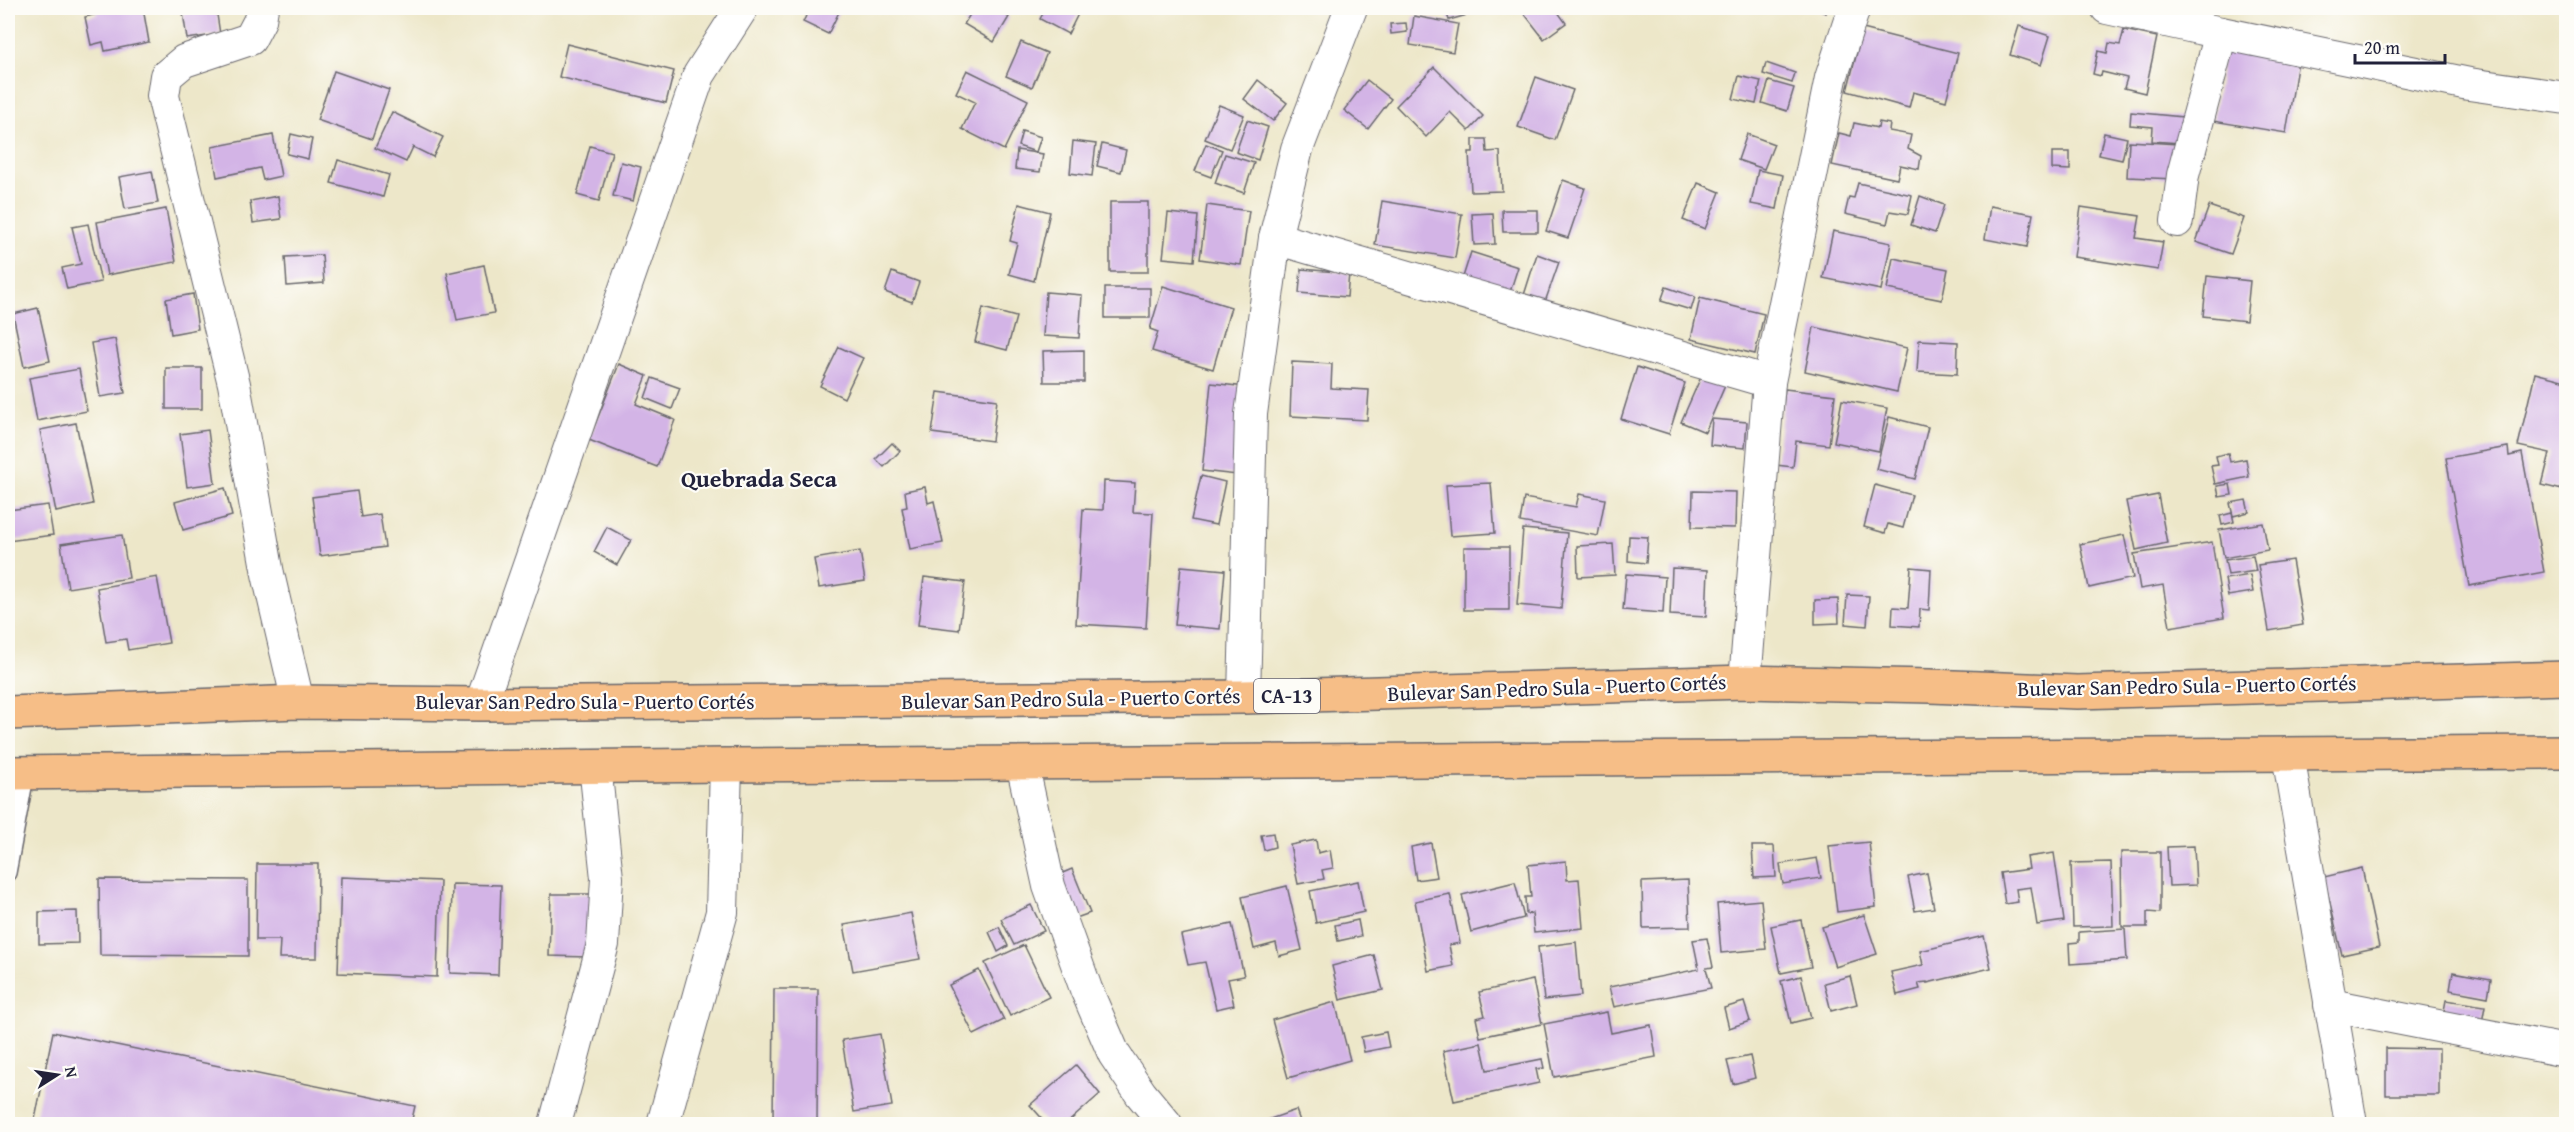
<svg xmlns="http://www.w3.org/2000/svg" width="2574" height="1132" viewBox="0 0 2574 1132" font-family="'Gentium Book Plus',serif">
<rect width="100%" height="100%" fill="#fdfcf7"/>
<filter id="ink" filterUnits="userSpaceOnUse"><feTurbulence type="fractalNoise" baseFrequency=".0167" numOctaves="2"/><feDisplacementMap in="SourceGraphic" scale="12" xChannelSelector="R" yChannelSelector="G"/><feConvolveMatrix kernelMatrix="1 2 1 2 8 2 1 2 1" color-interpolation-filters="sRGB"/></filter>
<filter id="wash" filterUnits="userSpaceOnUse"><feTurbulence type="fractalNoise" baseFrequency=".008" numOctaves="4" result="noise"/><feDisplacementMap in="SourceGraphic" scale="24" xChannelSelector="R" yChannelSelector="G"/><feGaussianBlur stdDeviation="1.35" result="paint"/><feColorMatrix in="noise" values="0 0 0 0 0 0 0 0 0 0 0 0 0 0 0 0 0 1.4 0 .05"/><feComposite in="paint" operator="in"/></filter>
<g filter="url(#wash)">
<rect width="100%" height="100%" fill="#ede7c9"/>
<g id="blocks">
<g fill="#d3b4e6">
<path d="M96 8H143L149 42 105 51 103 42 91 45 85 17 97 14Z"/>
<path d="M216 8 220 34 187 39 183 13Z"/>
<path d="M810 8H841L828 34 803 22Z"/>
<path d="M974 8H994L1009 17 994 42 964 24Z"/>
<path d="M1046 8H1081L1068 34 1040 19Z"/>
<path d="M1445 8H1492L1449 20Z"/>
<path d="M1520 8H1555L1566 23 1544 39Z"/>
<path d="M1812 8H1828L1826 13Z"/>
<path d="M1414 16 1458 24 1453 52 1410 45Z"/>
<path d="M1406 23 1407 32 1391 34 1390 24Z"/>
<path d="M2019 26 2050 36 2041 65 2010 55Z"/>
<path d="M1863 29 1958 53 1946 101 1913 92 1909 108 1847 91Z"/>
<path d="M2124 30 2157 37 2145 93 2124 88 2127 78 2102 72 2101 76 2093 74 2098 51 2107 53 2109 43 2120 45Z"/>
<path d="M1021 42 1047 53 1032 87 1006 76Z"/>
<path d="M567 44 674 71 666 103 559 77Z"/>
<path d="M2224 49 2298 61 2286 133 2213 121Z"/>
<path d="M1766 63 1795 73 1792 83 1763 74Z"/>
<path d="M1434 67 1483 116 1469 131 1450 112 1426 137 1396 106Z"/>
<path d="M967 70 1028 100 1004 150 962 129 975 102 956 93Z"/>
<path d="M334 71 389 90 372 139 317 120Z"/>
<path d="M1739 76 1761 81 1756 104 1733 99Z"/>
<path d="M1536 77 1573 90 1555 140 1518 127Z"/>
<path d="M1258 80 1287 103 1273 121 1244 99Z"/>
<path d="M1367 80 1391 99 1368 129 1344 110Z"/>
<path d="M1769 81 1794 88 1787 111 1762 103Z"/>
<path d="M1219 105 1244 115 1230 149 1205 139Z"/>
<path d="M392 112 443 137 433 157 413 147 406 162 375 148Z"/>
<path d="M2131 112 2183 117 2181 143 2152 141 2153 127 2130 125Z"/>
<path d="M1247 120 1268 127 1258 160 1236 152Z"/>
<path d="M1879 122 1890 124 1889 131 1911 135 1908 149 1921 156 1919 169 1900 165 1897 179 1832 165 1839 133 1851 136 1854 123 1878 128Z"/>
<path d="M1022 131 1041 137 1036 152 1018 146Z"/>
<path d="M2104 133 2127 138 2122 160 2099 155Z"/>
<path d="M291 134 312 139 308 159 287 154Z"/>
<path d="M1747 134 1774 144 1764 169 1738 160Z"/>
<path d="M273 135 281 176 263 180 260 168 217 177 212 147Z"/>
<path d="M1473 139H1486L1487 152 1500 151 1502 191 1471 192 1469 152H1473Z"/>
<path d="M1073 141 1096 144 1092 176 1070 173Z"/>
<path d="M2129 141 2178 144 2176 179 2127 177Z"/>
<path d="M1102 144 1126 150 1121 172 1097 166Z"/>
<path d="M1206 144 1222 150 1211 177 1195 171Z"/>
<path d="M590 146 612 152 599 201 577 195Z"/>
<path d="M1017 150 1043 154 1040 172 1015 169Z"/>
<path d="M2052 152H2070V170L2052 169Z"/>
<path d="M1225 154 1254 163 1244 193 1215 183Z"/>
<path d="M338 160 389 175 383 197 331 183Z"/>
<path d="M621 162 641 167 633 201 613 196Z"/>
<path d="M1758 170 1783 175 1777 209 1751 204Z"/>
<path d="M152 171 158 203 125 209 119 177Z"/>
<path d="M1563 180 1585 188 1568 238 1546 231Z"/>
<path d="M1698 183 1720 192 1705 229 1683 220Z"/>
<path d="M1858 183 1912 195 1908 214 1890 211 1887 224 1845 214 1849 197 1854 198Z"/>
<path d="M278 196 281 219 253 223 250 201Z"/>
<path d="M1920 196 1944 205 1935 233 1911 225Z"/>
<path d="M1382 201 1462 214 1455 258 1375 245Z"/>
<rect x="1110" y="202" width="38" height="70"/>
<path d="M1019 204 1050 212 1034 281 1009 274 1017 243 1010 241Z"/>
<path d="M1207 205 1249 211 1241 265 1200 259Z"/>
<path d="M1990 206 2033 214 2027 247 1985 239Z"/>
<path d="M2209 206 2244 218 2231 254 2196 242Z"/>
<path d="M2081 207 2140 216 2136 238 2163 242 2158 270 2074 257Z"/>
<path d="M166 209 176 262 107 275 97 222Z"/>
<path d="M1502 210H1538V232H1503Z"/>
<path d="M1168 213 1198 216 1194 261 1163 258Z"/>
<path d="M1493 213 1495 244 1474 245 1472 214Z"/>
<path d="M88 224 101 282 67 289 62 268 81 264 72 227Z"/>
<path d="M1833 231 1891 243 1881 290 1823 278Z"/>
<path d="M1471 252 1518 267 1510 292 1463 277Z"/>
<path d="M1537 254 1559 262 1545 302 1524 295Z"/>
<path d="M322 255 324 283 287 286 285 257Z"/>
<path d="M1893 258 1948 269 1942 300 1887 289Z"/>
<path d="M484 265 494 313 457 320 447 273Z"/>
<path d="M1301 269 1349 273 1347 297 1299 293Z"/>
<path d="M892 272 919 282 912 302 885 292Z"/>
<path d="M2207 276 2250 281 2246 321 2203 316Z"/>
<path d="M1163 286 1231 307 1213 369 1152 351 1158 332 1150 329Z"/>
<path d="M1666 287 1695 297 1691 310 1661 301Z"/>
<rect x="1105" y="288" width="45" height="30"/>
<path d="M1046 292 1082 295 1079 338 1043 336Z"/>
<path d="M193 294 198 329 171 334 166 299Z"/>
<path d="M1700 298 1764 314 1755 354 1691 339Z"/>
<path d="M38 308 50 361 24 367 13 314Z"/>
<path d="M983 308 1016 317 1007 350 975 342Z"/>
<path d="M1814 327 1907 348 1897 392 1805 371Z"/>
<path d="M115 339 125 393 100 397 91 343Z"/>
<path d="M1919 340 1958 342 1957 374 1917 372Z"/>
<path d="M839 347 863 358 844 398 820 386Z"/>
<path d="M1084 350V382H1044L1043 351Z"/>
<path d="M1292 362 1332 364 1331 388 1369 390 1367 420 1290 416Z"/>
<path d="M619 364 647 376 636 404 675 420 657 467 589 440Z"/>
<path d="M1637 367 1685 383 1669 434 1621 419Z"/>
<rect x="166" y="368" width="36" height="41"/>
<path d="M79 369 87 411 37 421 29 378Z"/>
<path d="M1704 370 1727 381 1705 432 1681 422Z"/>
<path d="M2535 373 2566 381V491L2542 485 2550 453 2518 446Z"/>
<path d="M652 378 680 388 672 409 645 398Z"/>
<path d="M1211 383 1246 387 1237 475 1202 471Z"/>
<path d="M1785 389 1835 395 1829 445 1796 441 1793 467 1776 465Z"/>
<path d="M938 392 997 400 992 441 932 433Z"/>
<path d="M1842 400 1887 408 1879 451 1834 442Z"/>
<path d="M1889 417 1928 427 1915 479 1876 469Z"/>
<path d="M1712 419 1747 422 1745 448 1710 445Z"/>
<path d="M76 423 93 504 56 512 40 430Z"/>
<path d="M208 430 215 483 187 487 180 434Z"/>
<path d="M892 443 900 451 884 467 876 459Z"/>
<path d="M2508 447 2509 456 2522 453 2544 572 2469 586 2446 458Z"/>
<path d="M2228 453 2230 462 2246 459 2249 477 2215 484 2211 466 2218 465 2216 456Z"/>
<path d="M1201 476 1225 482 1216 525 1191 520Z"/>
<path d="M1104 481 1135 483 1133 512 1153 513 1146 628 1076 624 1083 509 1103 510Z"/>
<path d="M1491 483 1495 533 1450 536 1446 485Z"/>
<path d="M2230 484 2232 495 2219 497 2217 486Z"/>
<path d="M1875 485 1912 495 1903 528 1888 524 1885 533 1864 527Z"/>
<path d="M925 487 928 503 934 501 943 543 910 549 902 508 907 507 905 491Z"/>
<path d="M225 488 232 516 183 530 175 502Z"/>
<path d="M357 491 361 517 380 514 385 547 320 556 312 497Z"/>
<path d="M1693 491 1736 492 1735 528 1692 527Z"/>
<path d="M1579 494 1605 499 1598 536 1520 522 1524 498 1576 507Z"/>
<path d="M2158 495 2167 543 2136 550 2126 501Z"/>
<path d="M2246 500 2249 512 2233 516 2230 503Z"/>
<path d="M48 505 53 535 8 541V510Z"/>
<path d="M2232 513 2234 522 2222 525 2220 516Z"/>
<path d="M2263 523 2268 550 2224 558 2219 530Z"/>
<path d="M607 527 631 540 617 565 594 552Z"/>
<path d="M1523 529 1567 533 1561 609 1517 605Z"/>
<path d="M122 535 129 578 68 588 61 544Z"/>
<path d="M2124 535 2133 578 2089 588 2080 544Z"/>
<path d="M1629 536 1648 537 1646 563 1628 561Z"/>
<path d="M2212 542 2224 618 2170 627 2163 585 2140 589 2134 554Z"/>
<path d="M1613 544 1615 575 1578 577 1577 546Z"/>
<rect x="1464" y="547" width="45" height="63"/>
<path d="M860 551 865 581 819 588 814 559Z"/>
<path d="M2253 556 2256 571 2228 575 2225 560Z"/>
<path d="M2292 560 2303 625 2269 631 2258 565Z"/>
<path d="M1181 566 1225 570 1220 629 1175 625Z"/>
<path d="M1911 567 1931 569 1929 610 1920 609 1919 627 1892 625 1893 607 1908 608Z"/>
<path d="M1672 568 1708 570 1706 617 1670 615Z"/>
<path d="M1626 574 1665 577 1663 613 1623 610Z"/>
<path d="M2250 575 2253 592 2228 596 2225 579Z"/>
<path d="M157 577 169 643 128 650 126 639 106 642 97 588Z"/>
<path d="M924 577 965 582 959 630 918 625Z"/>
<path d="M1847 595 1869 596 1867 626 1845 624Z"/>
<path d="M1838 599 1839 623 1815 624V600Z"/>
<path d="M1273 833 1275 847 1264 850 1261 835Z"/>
<path d="M1316 840 1318 853 1330 850 1333 868 1322 870 1324 879 1298 884 1290 845Z"/>
<path d="M1869 842 1876 907 1837 912 1829 846Z"/>
<path d="M1431 843 1437 877 1416 880 1411 847Z"/>
<path d="M1752 846H1774L1776 877 1754 878Z"/>
<path d="M2194 846 2196 885 2169 886 2167 847Z"/>
<path d="M2121 852H2160V913L2147 912V927H2122Z"/>
<path d="M2054 853 2064 921 2037 925 2031 887 2016 889 2018 902 2005 904 2000 873 2029 869 2027 857Z"/>
<path d="M1817 858 1821 878 1783 884 1780 864Z"/>
<path d="M1566 861 1567 880 1579 879 1583 928 1534 933 1532 913 1526 914 1525 897H1531L1528 865Z"/>
<path d="M2111 862 2113 926 2073 927 2071 863Z"/>
<path d="M257 864H318L317 958H279L280 940H256Z"/>
<path d="M2362 868 2379 947 2342 955 2324 877Z"/>
<path d="M1072 869 1090 913 1076 918 1058 875Z"/>
<path d="M1927 873 1934 908 1915 911 1908 877Z"/>
<path d="M341 877 440 881 437 977 338 973Z"/>
<path d="M99 879 248 880V956L100 955Z"/>
<path d="M1688 880 1690 927 1643 928 1642 882Z"/>
<path d="M1358 881 1364 912 1316 923 1310 891Z"/>
<path d="M1515 882 1524 918 1471 932 1462 895Z"/>
<path d="M452 884 501 885 498 975 450 973Z"/>
<path d="M1287 886 1302 950 1279 956 1276 943 1254 949 1242 897Z"/>
<path d="M551 894H591L589 957 549 956Z"/>
<path d="M1450 894 1460 943 1449 945 1453 966 1428 971 1415 901Z"/>
<path d="M1761 900 1766 949 1721 953 1717 904Z"/>
<path d="M1031 905 1044 931 1014 945 1001 919Z"/>
<path d="M77 911 78 943 39 944V912Z"/>
<path d="M911 913 920 959 853 971 844 925Z"/>
<path d="M1864 915 1877 954 1835 967 1822 927Z"/>
<path d="M1358 920 1361 936 1338 941 1335 925Z"/>
<path d="M1801 920 1811 967 1781 973 1771 926Z"/>
<path d="M1232 924 1244 976 1228 979 1234 1005 1216 1009 1205 962 1188 965 1181 935Z"/>
<path d="M999 927 1008 946 998 952 989 932Z"/>
<path d="M2125 929 2127 960 2070 964 2069 943 2079 942V932Z"/>
<path d="M1984 936 1991 968 1927 983V982L1918 983 1920 989 1897 995 1891 972 1923 965 1920 951Z"/>
<path d="M1707 938 1713 967 1706 968 1711 988 1614 1007 1609 987 1699 969 1693 940Z"/>
<path d="M1576 942 1581 996 1544 1000 1538 947Z"/>
<path d="M1024 945 1049 997 1010 1016 985 963Z"/>
<path d="M1374 955 1383 990 1340 1000 1332 966Z"/>
<path d="M979 970 1004 1020 974 1035 949 985Z"/>
<path d="M2453 972 2491 979 2488 997 2450 990Z"/>
<path d="M1801 976 1811 1018 1791 1023 1781 981Z"/>
<path d="M1850 976 1857 1004 1831 1011 1824 983Z"/>
<path d="M1533 980 1542 1024 1480 1037 1476 1018 1485 1016 1479 992Z"/>
<path d="M774 989H818L817 1124H773Z"/>
<path d="M2446 1000 2485 1006 2482 1023 2443 1016Z"/>
<path d="M1335 1002 1350 1060 1288 1078 1272 1020Z"/>
<path d="M1744 1002 1750 1021 1729 1028 1724 1008Z"/>
<path d="M1607 1012 1611 1033 1651 1025 1656 1057 1554 1077 1544 1024Z"/>
<path d="M53 1032 415 1106 411 1124H34Z"/>
<path d="M1386 1032 1389 1047 1364 1052 1361 1037Z"/>
<path d="M880 1034 892 1106 854 1112 842 1040Z"/>
<path d="M1481 1043 1487 1070 1542 1059 1544 1068 1536 1069 1539 1083 1454 1101 1443 1051Z"/>
<path d="M2386 1048 2439 1049V1095H2386Z"/>
<path d="M1750 1056 1755 1078 1733 1084 1727 1061Z"/>
<path d="M1076 1065 1100 1094 1066 1124H1047L1030 1105Z"/>
<path d="M1296 1110 1301 1124H1256Z"/>
</g>
</g>
</g>
<g filter="url(#ink)">
<use href="#blocks" fill-opacity="0" stroke="#69676d" stroke-width="1.5"/>
<g fill="none" stroke-linecap="round" stroke-linejoin="round">
<defs>
<path id="service" d="M8 873 27 771"/>
<g id="minor">
<path d="M262 8 260 20 250 39 184 61 166 76 163 96 234 384 268 574 298 702"/>
<path d="M2107 8 2221 33 2183 175 2177 221"/>
<path d="M2221 33 2469 84 2566 98"/>
<path d="M1275 238 1769 382"/>
<path d="M1745 682 1769 382 1831 78 1854 8"/>
<path d="M1244 697 1251 414 1275 238 1297 149 1351 8"/>
<path d="M481 704 699 75 742 8"/>
<path d="M2288 755 2351 1124"/>
<path d="M1022 763 1049 886 1086 989 1114 1054 1141 1094 1166 1124"/>
<path d="M2330 1005 2566 1051"/>
<path d="M555 1124 603 944 607 878 595 766"/>
<path d="M663 1124 722 912 726 765"/>
</g>
<g id="trunk">
<path d="M8 713 298 702 481 704 1244 697 1745 682 1930 686 2077 692 2566 678"/>
<path d="M8 773 726 765 2566 752"/>
</g>
</defs>
<use href="#service" stroke="#69676d" stroke-width="18"/>
<use href="#minor" stroke="#69676d" stroke-width="34"/>
<use href="#trunk" stroke="#69676d" stroke-width="36"/>
<use href="#service" stroke="#fff" stroke-width="15"/>
<use href="#minor" stroke="#fff" stroke-width="32"/>
<use href="#trunk" stroke="#f6be87" stroke-width="33"/>
</g>
</g>
<g text-anchor="middle" stroke-width="4.5" stroke-linejoin="round" paint-order="stroke">
<rect fill="#fdfcf7" stroke="#646373" stroke-width="1.5" x="1254" y="679" width="66" height="34" rx="4.5"/>
<g font-size="20" font-weight="bold" fill="#22223b">
<text x="1287" y="703">CA-13</text>
</g>
<g font-size="21" fill="#22223b" stroke="#fdfcf7">
<text transform="translate(2187 686) rotate(-1)" y="7">Bulevar San Pedro Sula - Puerto Cortés</text>
<text transform="translate(1557 688) rotate(-2)" y="7">Bulevar San Pedro Sula - Puerto Cortés</text>
<text transform="translate(1071 699) rotate(-1)" y="7">Bulevar San Pedro Sula - Puerto Cortés</text>
<text x="585" y="709">Bulevar San Pedro Sula - Puerto Cortés</text>
</g>
<g font-size="24" font-weight="bold" fill="#22223b" stroke="#fdfcf7">
<text x="759" y="487">Quebrada Seca</text>
</g>
</g>
<rect width="2574" height="1132" fill="none" stroke="#fdfcf7" stroke-width="30"/>
<g transform="translate(57 1075) rotate(78)" stroke="#fdfcf7" stroke-width="4.5" paint-order="stroke">
<path d="M0-4.5L10 22L0 15L-10 22Z" fill="#22223b"/>
<text y="-9" font-size="16" font-weight="bold" text-anchor="middle" fill="#22223b">N</text>
</g>
<path d="M2355 54v9h90v-9" fill="none" stroke="#22223b" stroke-width="3"/>
<text x="2364" y="54" font-size="18" fill="#22223b" stroke="#fdfcf7" stroke-width="4.5" paint-order="stroke">20 m</text>
</svg>
